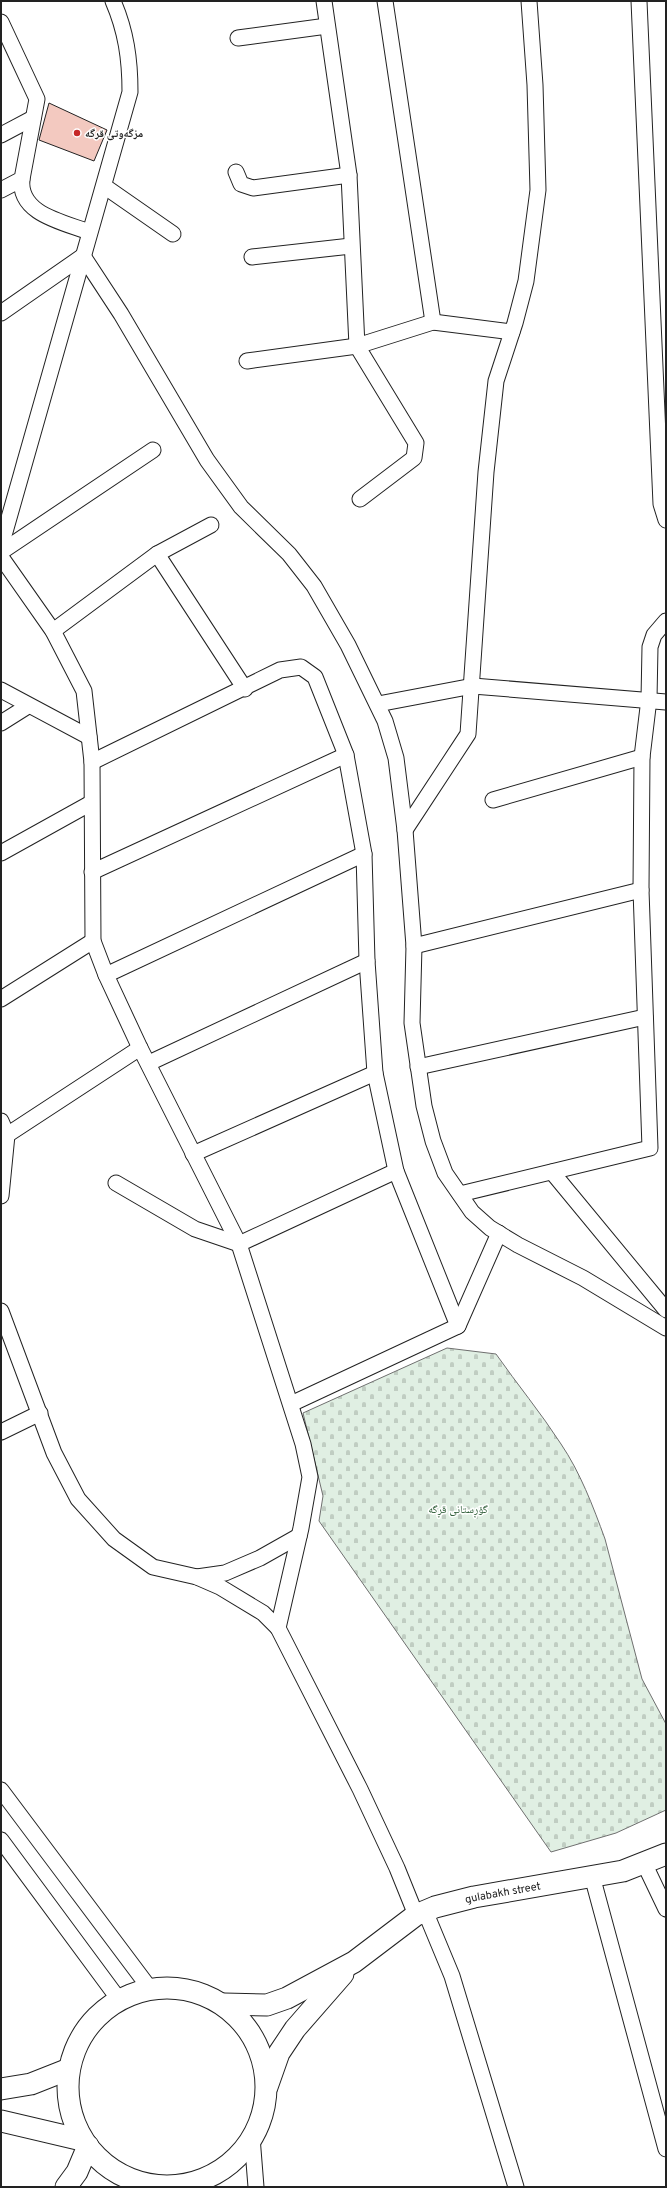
<svg xmlns="http://www.w3.org/2000/svg" width="667" height="2188" viewBox="0 0 667 2188" font-family="Overpass,'Noto Naskh Arabic',sans-serif">
<defs>
<pattern id="cemetery-stones" width="16" height="16" patternUnits="userSpaceOnUse"><rect width="16" height="16" fill="#e0efe3"/><path d="M2 7V4a2 2 0 0 1 4 0v3zM10 15v-3a2 2 0 0 1 4 0v3z" fill="#c0cdc2"/></pattern>
</defs>
<rect width="100%" height="100%" fill="#fff"/>
<path fill="url(#cemetery-stones)" stroke="#6f6f6f" d="M447 1348 496 1354C517 1384 541 1413 561 1444 580 1472 593 1506 605 1539L642 1679 666 1724V1810L616 1833 551 1852 319 1521 323 1496 303 1413Z"/>
<path fill="#f3c9c0" stroke="#222" d="M49 103 107 130 94 161 39 140Z"/>
<g fill="none" stroke-linecap="round" stroke-linejoin="round">
<defs>
<g id="street">
<path d="M324 1 349 175 357 346 416 443 414 458 360 499"/>
<path d="M385 1 433 322"/>
<path d="M639 1 661 504 666 520"/>
<path d="M1 22 37 99 22 179 1 190"/>
<path d="M238 38 327 26"/>
<path d="M1 135 33 118"/>
<path d="M236 172 241 184 253 188 349 175"/>
<path d="M22 179C18 214 63 222 89 232"/>
<path d="M104 186 173 234"/>
<path d="M252 257 351 246"/>
<path d="M1 313 83 256 121 314 207 460 241 507 289 554 314 586 348 645 385 721 396 758 405 830 414 946 412 1023 424 1106 433 1141 445 1173 472 1212 490 1228 518 1245 583 1278 666 1328"/>
<path d="M247 361 357 346 433 322 512 332"/>
<path d="M1 546 130 92C130 59 126 31 113 1"/>
<path d="M1 552 153 450"/>
<path d="M157 554 245 689"/>
<path d="M1 557 53 631 84 691 92 762 93 941 106 975 140 1048 239 1244 303 1444 310 1477 301 1528 278 1628 360 1789 397 1868 416 1915"/>
<path d="M53 631 157 554 211 525"/>
<path d="M1 690 89 737"/>
<path d="M378 704 473 686 666 702"/>
<path d="M1 723 28 706"/>
<path d="M92 762 280 670 301 667 315 677 346 755 364 854 367 961 375 1073 396 1171 458 1326"/>
<path d="M493 800 642 757"/>
<path d="M405 830 468 734 486 472 496 381 515 323 526 281 538 190 535 85 529 1"/>
<path d="M1 853 91 803"/>
<path d="M92 872 346 755"/>
<path d="M414 946 641 890"/>
<path d="M106 975 364 854"/>
<path d="M1 999 93 941"/>
<path d="M149 1063 367 961"/>
<path d="M418 1067 645 1017"/>
<path d="M1 1121 7 1135 1 1196"/>
<path d="M7 1135 140 1048"/>
<path d="M193 1154 375 1073"/>
<path d="M552 1172 666 1310"/>
<path d="M116 1183 195 1229 239 1244 396 1171"/>
<path d="M460 1194 650 1148 641 890 642 757 649 699 650 647 654 635 666 621"/>
<path d="M1 1311 54 1453 78 1499 114 1539 153 1567 197 1577 220 1587 263 1613 278 1628"/>
<path d="M291 1404 458 1326 499 1233"/>
<path d="M1 1432 40 1413"/>
<path d="M197 1577 225 1573 260 1558 299 1536"/>
<path d="M1 1790 151 1990"/>
<path d="M1 1840 120 2001"/>
<path d="M644 1863 666 1909"/>
<path d="M592 1876 666 2149"/>
<path d="M425 1911 452 1976 516 2187"/>
<path d="M252 2137 256 2187"/>
</g>
<g id="secondary">
<circle cx="167" cy="2087" r="99"/>
<path id="s1" d="M224 2004 267 2005 287 1998 354 1962 416 1915 435 1907 474 1897 623 1871 666 1854"/>
<path d="M267 2087 279 2053 295 2029 343 1974"/>
<path d="M1 2089 31 2084 69 2069"/>
<path d="M1 2121 82 2140"/>
<path d="M66 2187 77 2172 88 2146"/>
</g>
</defs>
<use href="#street" stroke="#222" stroke-width="17"/>
<use href="#secondary" stroke="#222" stroke-width="23"/>
<use href="#street" stroke="#fff" stroke-width="15"/>
<use href="#secondary" stroke="#fff" stroke-width="21"/>
</g>
<circle fill="#c62828" stroke="#fff" stroke-width="1.5" cx="77" cy="133" r="4"/>
<g text-anchor="middle" stroke-width="3" stroke-linejoin="round" paint-order="stroke">
<g font-size="11" font-weight="bold" fill="#222" stroke="#fff" text-anchor="start">
<text x="85" y="137">مزگەوتی قرگە</text>
</g>
<g font-size="11" fill="#2f5e38" stroke="#fff">
<text x="458" y="1513">گۆڕستانی قڕگە</text>
</g>
<g font-size="11" fill="#222" stroke="#fff">
<text dy="4" stroke="none"><textPath href="#s1" startOffset="308">gulabakh street</textPath></text>
</g>
</g>
<rect width="667" height="2188" fill="none" stroke="#222222" stroke-width="4"/>
</svg>
